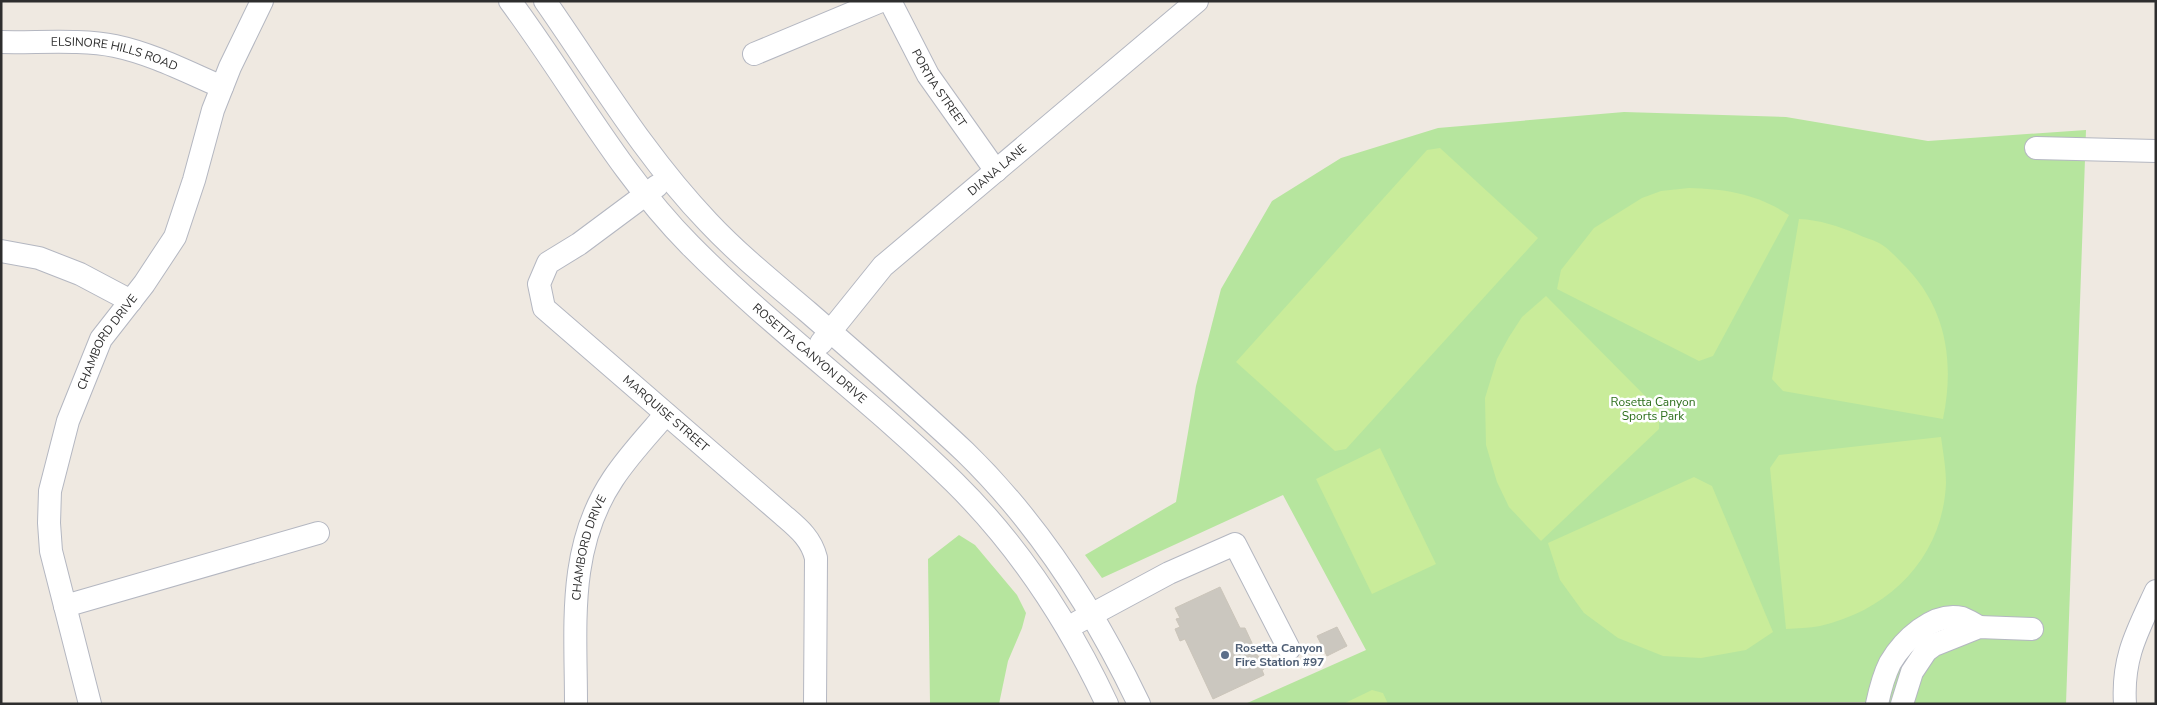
<svg xmlns="http://www.w3.org/2000/svg" width="2157" height="705" viewBox="0 0 2157 705" font-family="'Nunito Sans',sans-serif">
<rect width="100%" height="100%" fill="#efe9e1"/>
<g fill="#b6e59e">
<path d="M1624 112 1786 117 1928 141 2086 130 2066 704H1874L1867 702 1245 704 1366 650 1283 495 1102 578 1085 555 1176 502 1196 386 1221 289 1272 201 1341 158 1438 128Z"/>
<path d="M959 535 975 545 1017 595 1026 613 1022 628 1008 661 999 704H930L928 559Z"/>
</g>
<g fill="#c9ec9a">
<path d="M1440 148 1538 238 1346 449 1335 451 1236 362 1427 150Z"/>
<path d="M1689 188C1726 189 1757 194 1789 215L1713 356 1699 361 1557 289 1561 270 1594 228 1642 198 1661 191Z"/>
<path d="M1799 219C1820 220 1838 226 1857 234 1864 238 1872 239 1879 243 1887 247 1895 256 1902 263 1946 306 1955 360 1943 419L1783 391 1772 379Z"/>
<path d="M1546 296 1659 410V429L1541 541 1509 507 1497 482 1486 445 1485 398 1497 359 1509 337 1522 317Z"/>
<path d="M1941 437C1943 452 1946 468 1946 483 1943 557 1890 610 1820 626 1809 628 1797 628 1786 629L1770 468 1779 455Z"/>
<path d="M1380 448 1436 564 1372 594 1316 479Z"/>
<path d="M1694 477 1712 486 1773 632 1746 650 1701 658 1663 656 1618 638 1584 613 1560 580 1548 543Z"/>
<path d="M1372 690 1383 693 1388 704H1343Z"/>
</g>
<g fill="#cbc7bf" stroke="#cbc5ba">
<path d="M1220 587 1240 628H1245L1264 669 1262 670 1264 675 1213 699 1185 639 1180 641 1175 629 1180 627 1176 619 1180 618 1175 608Z"/>
<path d="M1337 627 1347 646 1327 656 1317 636Z"/>
</g>
<g fill="none" stroke-linecap="round" stroke-linejoin="round">
<defs>
<g id="minor">
<path id="s1" d="M510 1C571 83 618 172 690 245 773 329 870 399 954 482 1018 545 1069 623 1107 704"/>
<path d="M545 1C598 77 644 155 708 222 739 255 774 283 808 312 861 358 914 404 965 452 1038 523 1095 612 1139 704"/>
<path id="s2" d="M890 1 928 75 996 171"/>
<path id="s3" d="M1 42C36 43 82 39 115 46 153 54 187 72 222 87"/>
<path d="M754 54 881 1"/>
<path d="M2036 148 2156 151"/>
<path id="s4" d="M657 186 579 244 548 263 539 284 544 308 783 515C798 528 811 538 816 558L815 704"/>
<path d="M1 251 39 258 80 274 131 301"/>
<path id="s5" d="M821 343 883 266 1197 1"/>
<path d="M65 606 318 533"/>
<path d="M1078 622 1169 573 1235 544 1289 649"/>
<path id="s6" d="M90 704 51 551 49 523 50 491 68 421 101 339 144 284 175 237 194 180 213 110 230 67 262 1"/>
<path id="s7" d="M576 704C576 625 567 548 613 479 628 456 648 435 666 414"/>
<path d="M1877 704C1880 690 1884 675 1890 663 1903 641 1933 611 1962 618 1967 620 1974 624 1979 627"/>
<path d="M1902 704 1912 672 1926 651 1934 645 1979 627 2032 629"/>
<path d="M2125 704C2122 658 2137 632 2156 591"/>
</g>
</defs>
<use href="#minor" stroke="#b4b7c1" stroke-width="24"/>
<use href="#minor" stroke="#fff" stroke-width="22"/>
</g>
<circle fill="#5c6f8a" stroke="#fff" stroke-width="2" cx="1225" cy="655" r="5"/>
<g text-anchor="middle" stroke-width="5" stroke-linejoin="round" paint-order="stroke">
<g font-size="12" fill="#2e2e2e" stroke="#fff">
<text dy="4" stroke="none"><textPath href="#s3" startOffset="115">ELSINORE HILLS ROAD</textPath></text>
<text dy="4" stroke="none"><textPath href="#s2" startOffset="100">PORTIA STREET</textPath></text>
<text dy="4" stroke="none"><textPath href="#s5" startOffset="248">DIANA LANE</textPath></text>
<text dy="4" stroke="none"><textPath href="#s6" startOffset="379">CHAMBORD DRIVE</textPath></text>
<text dy="4" stroke="none"><textPath href="#s1" startOffset="465">ROSETTA CANYON DRIVE</textPath></text>
<text dy="4" stroke="none"><textPath href="#s4" startOffset="342">MARQUISE STREET</textPath></text>
<text dy="4" stroke="none"><textPath href="#s7" startOffset="158">CHAMBORD DRIVE</textPath></text>
</g>
<g font-size="12" fill="#2c6e1b" stroke="#fff">
<text x="1653" y="406">Rosetta Canyon<tspan x="1653" dy="14">Sports Park</tspan></text>
</g>
<g font-size="12" font-weight="bold" fill="#4e5e75" stroke="#fff" text-anchor="start">
<text x="1235" y="652">Rosetta Canyon<tspan x="1235" dy="14">Fire Station #97</tspan></text>
</g>
</g>
<rect width="2157" height="705" fill="none" stroke="#2e2e2e" stroke-width="5"/>
</svg>
